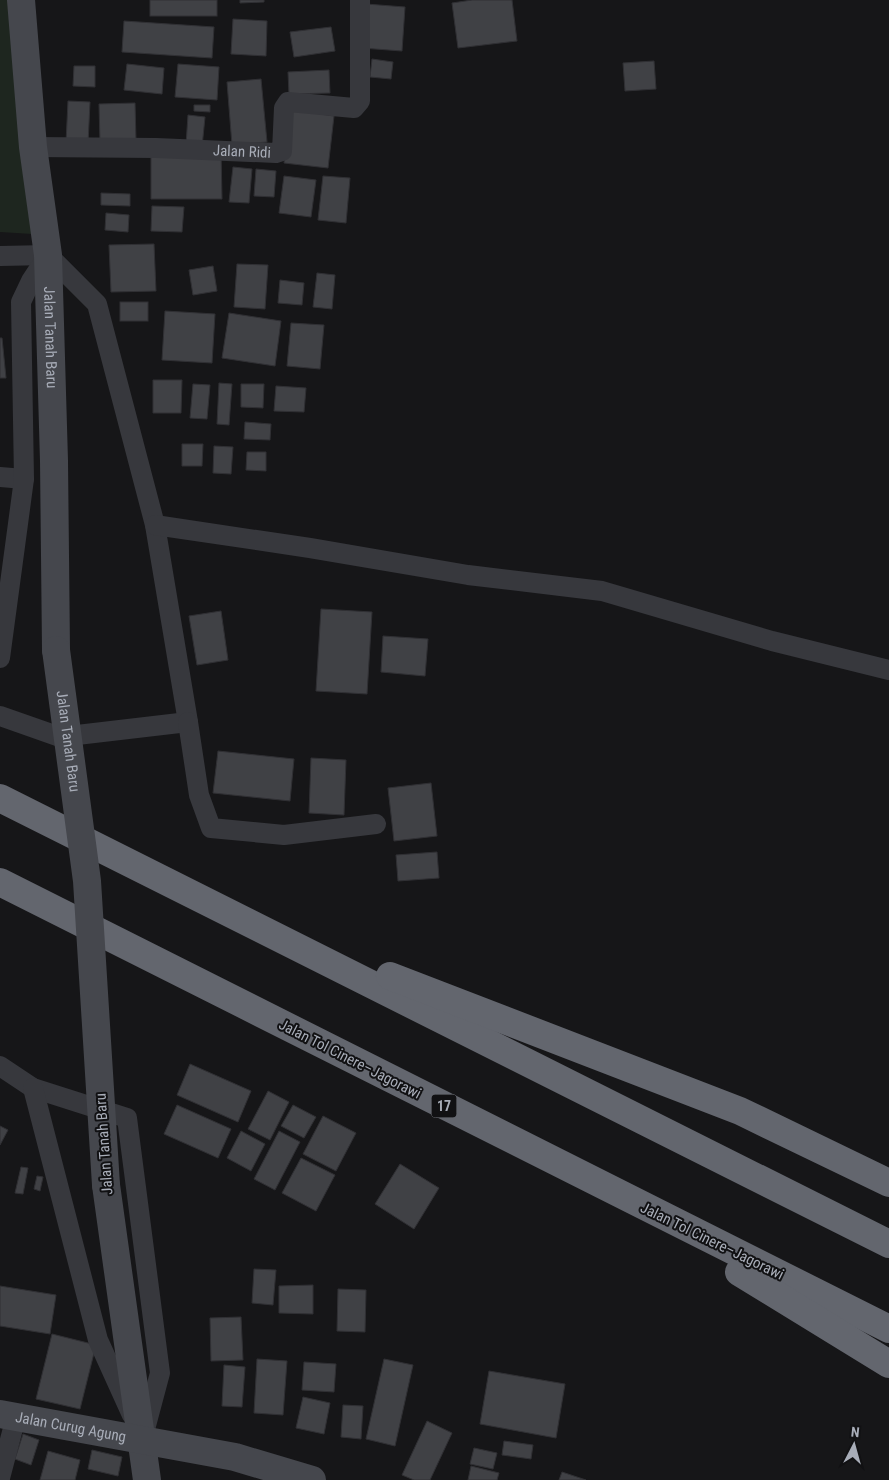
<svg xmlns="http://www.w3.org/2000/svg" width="889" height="1480" viewBox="0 0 889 1480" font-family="'Roboto Condensed',sans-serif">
<rect width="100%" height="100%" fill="#161618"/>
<path fill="#1e261f" d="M0 0H11L32 234 0 232Z"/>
<g fill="#404145" stroke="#303034">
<rect x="150" y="0" width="67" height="16"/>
<path d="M240 0H264V2L240 3Z"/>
<path d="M472 0H512L517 41 458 48 452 3Z"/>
<path d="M366 4 405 7 402 51 362 48Z"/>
<path d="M233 19 267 21 266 56 231 54Z"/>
<path d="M124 21 214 27 212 58 122 52Z"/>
<path d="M331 27 335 51 294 57 290 32Z"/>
<path d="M372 59 393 62 391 79 370 77Z"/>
<path d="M654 61 656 89 625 91 623 63Z"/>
<path d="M127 64 164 68 162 94 124 90Z"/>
<path d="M178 64 219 67 217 100 175 97Z"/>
<path d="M74 66H95V87L73 86Z"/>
<path d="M329 70 330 93 289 94 288 72Z"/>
<path d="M261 79 267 142 232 145 227 82Z"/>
<path d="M68 101 90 102 88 144 66 143Z"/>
<path d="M135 103 136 141 100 142 99 104Z"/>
<path d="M194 105H210V112L194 111Z"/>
<path d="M291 110 334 116 328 168 284 163Z"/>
<path d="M188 115 205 117 202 147 186 145Z"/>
<path d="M221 151 222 199H151V152Z"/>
<path d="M233 167 252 169 249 203 229 202Z"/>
<path d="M256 169 276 171 274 197 254 196Z"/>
<path d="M284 176 316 180 311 217 279 213Z"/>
<path d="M323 176 350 178 346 223 318 220Z"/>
<path d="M101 193 130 194V206L101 205Z"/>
<path d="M152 206 184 207 182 232 151 231Z"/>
<path d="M106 213 129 215 128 232 105 230Z"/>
<path d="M154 244 156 291 111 292 109 245Z"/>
<path d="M237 264 268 265 265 309 234 307Z"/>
<path d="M213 266 217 291 193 295 189 270Z"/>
<path d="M317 273 335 275 332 309 313 307Z"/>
<path d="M280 280 304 283 302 305 278 303Z"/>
<rect x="120" y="302" width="28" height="19"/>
<path d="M165 311 215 314 212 363 162 360Z"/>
<path d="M229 313 281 321 275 366 222 358Z"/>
<path d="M291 323 324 325 320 369 287 366Z"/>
<path d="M0 338H2L6 378H0Z"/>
<path d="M153 380H182L181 413H153Z"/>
<path d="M219 383 232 384 229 425 217 424Z"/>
<path d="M193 384 210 385 207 419 190 418Z"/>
<path d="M241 384H264L263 408 241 407Z"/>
<path d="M276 386 306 388 304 412 274 411Z"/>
<path d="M245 422 271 424 270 440 244 439Z"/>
<path d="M182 444H203L202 466H182Z"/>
<path d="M214 446 233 447 231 474 213 473Z"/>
<path d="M247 452H266V471L246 470Z"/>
<path d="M321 609 372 612 367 694 316 691Z"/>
<path d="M221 611 228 660 197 665 189 616Z"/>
<path d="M383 636 428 639 425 676 381 672Z"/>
<path d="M218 751 294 759 290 801 213 793Z"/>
<path d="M311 758 346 760 344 815 309 813Z"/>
<path d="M431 783 437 836 394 841 388 788Z"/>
<path d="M437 852 439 878 398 881 396 855Z"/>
<path d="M190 1064 251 1091 238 1122 177 1095Z"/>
<path d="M268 1091 289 1102 270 1140 248 1129Z"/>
<path d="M177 1105 231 1129 218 1158 164 1134Z"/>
<path d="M293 1105 316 1117 304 1138 281 1126Z"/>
<path d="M323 1116 356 1133 336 1171 303 1154Z"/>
<path d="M0 1126 8 1130 0 1145Z"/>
<path d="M241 1131 265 1144 251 1171 227 1158Z"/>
<path d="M279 1131 300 1142 275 1190 254 1179Z"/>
<path d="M301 1158 335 1175 316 1211 282 1193Z"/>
<path d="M400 1164 439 1188 414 1229 375 1204Z"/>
<path d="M21 1167 28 1168 23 1194 15 1193Z"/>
<path d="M37 1176 43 1177 40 1191 34 1189Z"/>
<path d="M254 1269 276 1270 273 1305 252 1303Z"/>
<path d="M313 1285V1314L279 1313V1286Z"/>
<path d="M0 1286 56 1295 50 1334 0 1326Z"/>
<path d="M338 1289 366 1290 365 1332 337 1331Z"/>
<path d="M241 1317 243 1360 211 1361 210 1318Z"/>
<path d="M52 1334 96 1345 80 1409 36 1399Z"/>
<path d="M257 1359 287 1361 283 1415 254 1413Z"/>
<path d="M384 1359 413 1365 395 1446 366 1439Z"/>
<path d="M304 1362 336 1364 334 1392 302 1390Z"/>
<path d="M224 1365 245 1367 242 1407 222 1406Z"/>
<path d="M489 1371 565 1384 556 1438 480 1424Z"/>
<path d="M303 1397 330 1403 324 1434 296 1428Z"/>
<path d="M343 1405 363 1406 361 1439 341 1437Z"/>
<path d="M427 1421 452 1433 430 1480H414L402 1475Z"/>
<path d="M23 1434 39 1440 31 1465 15 1459Z"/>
<path d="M504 1441 533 1445 531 1459 502 1455Z"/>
<path d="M474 1448 497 1453 493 1469 470 1464Z"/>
<path d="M92 1450 122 1457 118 1476 88 1469Z"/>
<path d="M48 1451 80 1460 75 1480H40Z"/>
<path d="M471 1466 499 1473 497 1480H468Z"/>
<path d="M562 1472 586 1480H559Z"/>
</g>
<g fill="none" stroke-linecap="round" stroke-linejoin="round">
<g stroke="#37383d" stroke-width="20">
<path id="s1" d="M33 147 156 148 276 153 282 151 284 108 288 102 354 108 360 101V0"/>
<path d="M0 256 48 255 97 304 155 525 188 722 60 737 0 716"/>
<path d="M0 477 24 479"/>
<path d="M155 525 310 548 468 575 602 591 772 641 889 670"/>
<path d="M0 658 24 479 21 302 31 281 48 255"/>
<path d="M188 722 199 795 211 828 284 835 376 824"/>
<path d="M0 1066 33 1088 127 1118 160 1373 144 1433"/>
<path d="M33 1088 98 1340 132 1415"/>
<path d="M0 1478 16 1417"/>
</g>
<g stroke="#45474d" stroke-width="28">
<path id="s2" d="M21 0 33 147 48 255 54 461 56 650"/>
<path d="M106 1185 147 1480"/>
<path id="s3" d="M0 1414 235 1457 312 1480"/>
</g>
<g stroke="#63666e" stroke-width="28">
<path d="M0 798 889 1244"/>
<path d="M0 882 889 1329"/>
<path d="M390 976 740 1111 889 1183"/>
<path d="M739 1272 889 1364"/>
</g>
<path stroke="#45474d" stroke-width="28" id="s4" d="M56 650 87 881 106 1185"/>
</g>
<g text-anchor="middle" stroke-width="4" stroke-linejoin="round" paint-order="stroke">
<rect fill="#111113" stroke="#7b7e86" stroke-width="1" x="431.5" y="1094.5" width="25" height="23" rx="4"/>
<g font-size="14" font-weight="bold" fill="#a8adb8">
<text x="444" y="1111">17</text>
</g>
<g font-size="15" fill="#a8adb8" stroke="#111113">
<text dy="5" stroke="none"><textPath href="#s1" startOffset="209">Jalan Ridi</textPath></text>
<text dy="5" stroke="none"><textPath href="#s2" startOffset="339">Jalan Tanah Baru</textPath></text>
<text dy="5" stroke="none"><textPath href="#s4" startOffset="92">Jalan Tanah Baru</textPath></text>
<text transform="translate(350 1059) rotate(27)" y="5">Jalan Tol Cinere–Jagorawi</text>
<text transform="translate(104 1144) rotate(-94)" y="5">Jalan Tanah Baru</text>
<text transform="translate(712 1241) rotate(26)" y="5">Jalan Tol Cinere–Jagorawi</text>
<text dy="5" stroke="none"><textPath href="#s3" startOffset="72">Jalan Curug Agung</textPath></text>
</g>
</g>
<g transform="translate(854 1445) rotate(6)" stroke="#111113" stroke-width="4" paint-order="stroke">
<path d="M0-4L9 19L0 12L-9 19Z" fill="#a8adb8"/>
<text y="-8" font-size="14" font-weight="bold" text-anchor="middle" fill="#a8adb8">N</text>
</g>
</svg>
